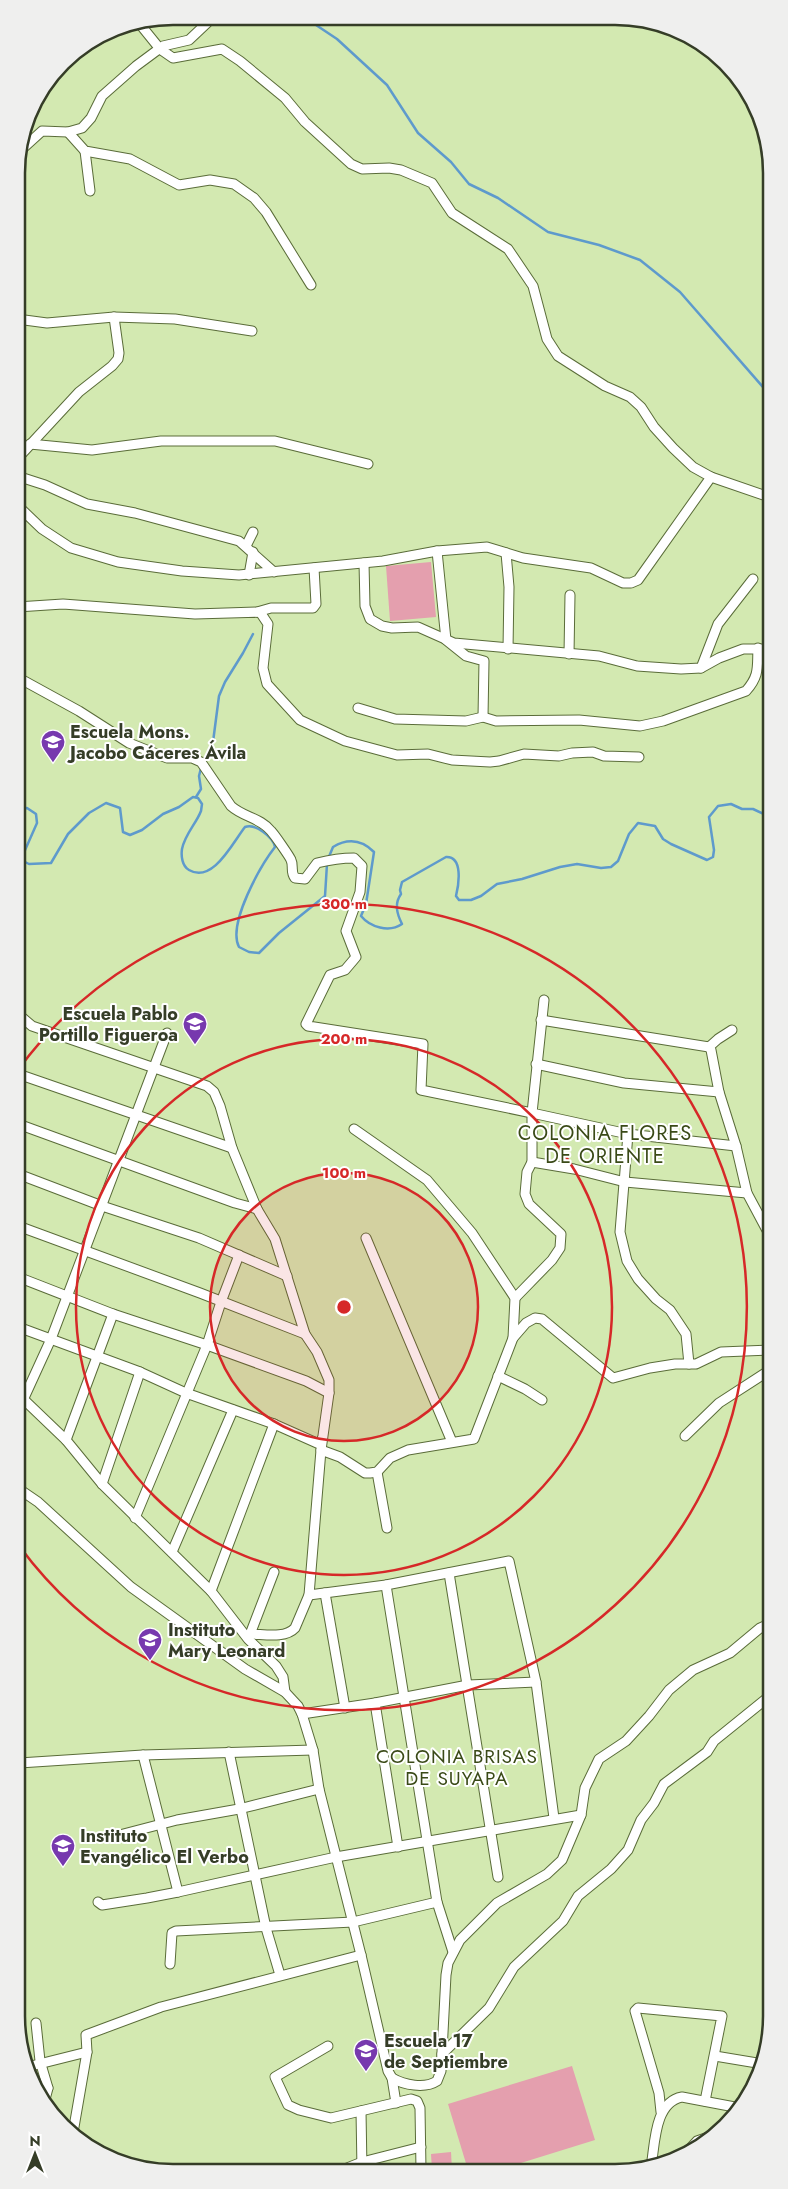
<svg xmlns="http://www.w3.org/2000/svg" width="788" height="2189" viewBox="0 0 788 2189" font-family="Jost,sans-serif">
<rect width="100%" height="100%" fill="#d3e9b1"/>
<g fill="#e49fae">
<path d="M431 562 436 617 390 621 386 566Z"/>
<path d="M572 2066 595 2140 498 2170H468L448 2104Z"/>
<path d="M451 2152 452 2170H432L431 2154Z"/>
</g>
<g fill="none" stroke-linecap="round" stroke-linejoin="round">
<g stroke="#5e9acc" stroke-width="2.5">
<path d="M311 17 313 23 337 39 387 85 418 133 451 162 469 184 498 198 548 232 599 245 640 260 680 292 769 394"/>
<path d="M204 763 213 742 219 696 225 682 243 653 253 634"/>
<path d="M196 797 201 789 199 776 201 768"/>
<path d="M18 809 27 808 36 814 37 823 22 857 23 861 29 864 51 863 68 834 89 813 106 803 120 808 123 832 130 835 142 830 163 814 179 807 193 797 198 798 202 804 201 811C196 824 185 834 182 849 181 856 182 866 189 870 213 884 233 842 245 827 255 823 273 837 275 847 261 865 227 924 239 947L249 952 259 953 279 933 325 896 327 864"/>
<path d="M328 859 333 847C348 838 362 840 374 852L366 904 361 916C370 927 389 933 402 924 397 914 394 904 401 894L400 890 402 882 446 857C463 856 459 884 456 896L459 900H471L481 896 497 884 522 879 560 867 577 864 601 868 611 867 618 861 629 834 638 823 655 826 663 839 671 844 707 860 713 857 714 850 709 817 718 806 731 804 742 809H753L770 817"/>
</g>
<defs>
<g id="minor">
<path d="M139 23 160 49 173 58 222 49 240 61 285 98 305 122 351 164 362 169 389 168 401 170 432 183 452 213 508 249 533 286 547 339 558 356 605 386 630 397 641 407 654 427 673 448 693 467 711 477 769 497"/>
<path d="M68 132 85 151 130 159 179 185 210 180 234 184 254 198 266 212 311 285"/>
<path d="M20 151 42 131 68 132 82 128 91 118 102 96 136 66 163 46 189 40 207 23 210 16"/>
<path d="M85 151 90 191"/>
<path d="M17 319 47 323 114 317 175 319 252 331"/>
<path d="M30 444 92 450 161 441H275L368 464"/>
<path d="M17 459 79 392 112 366 118 359 119 353 114 317"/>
<path d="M17 476 45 485 87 504 135 513 239 541 274 572"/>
<path d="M17 505 42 529 71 548 118 562 182 571 239 575 383 561 437 551 487 547 523 558 591 568 623 583H631L638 580 711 477"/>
<path d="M246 546 253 532"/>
<path d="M437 551 446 640 466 656 484 661 483 717"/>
<path d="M506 553 509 587 508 649"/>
<path d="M364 563 365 606 370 619 382 626 392 628 418 627 454 643 599 656 637 666 681 669 701 668 719 658 743 649H769"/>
<path d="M249 575 253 552"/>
<path d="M17 607 63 604 195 614 260 612 268 624 263 668 267 684 300 720 345 741 397 755 428 754 452 760 490 762 499 761 524 754 559 756 572 753 593 752 604 756 639 757"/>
<path d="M257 612 271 608H313L316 604 314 568"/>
<path d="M569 654 570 595"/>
<path d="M701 668 718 624 753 579"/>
<path d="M17 677 79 711 129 743 167 758H192L201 762 231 806C243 817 261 818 271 831 274 834 290 857 291 860 294 866 290 872 295 878L305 879 317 863C329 860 341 858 354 858L362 866 360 892 346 931 356 957 345 970 330 975 306 1024 308 1026 423 1044 421 1090 532 1113V1162L527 1172 525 1194 529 1204 561 1234 560 1248 552 1260 515 1298"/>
<path d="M358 708 395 719 466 721 483 717 496 721 579 720 640 726 663 721 746 691C760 675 757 667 758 648"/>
<path d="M544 1000 532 1113 628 1134 736 1146"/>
<path d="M18 1014 32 1026 207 1086 214 1092 220 1106 232 1148 257 1209 275 1239 305 1334 317 1352 329 1380V1393L321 1450 309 1595 295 1628C285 1639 263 1634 250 1634"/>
<path d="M541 1020 709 1047"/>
<path d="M709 1047 711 1050 719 1092 736 1146 747 1193 770 1236"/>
<path d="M709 1047 718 1039 732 1030"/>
<path d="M536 1064 624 1083 719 1092"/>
<path d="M18 1074 232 1148"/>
<path d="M18 1124 235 1203 257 1209"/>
<path d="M354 1129 427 1180 472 1233 515 1298 513 1338"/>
<path d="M628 1134 620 1232 627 1261 638 1279 656 1299 670 1310 686 1334 689 1364"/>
<path d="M532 1162 574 1169 625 1182 747 1193"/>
<path d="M18 1174 102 1206 199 1238 287 1276"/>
<path d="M18 1226 200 1293 305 1334"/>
<path d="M366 1238 452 1442"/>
<path d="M18 1277 113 1314 207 1345 306 1381 329 1393"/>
<path d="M18 1327 140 1372 186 1393 274 1424 319 1444 322 1439"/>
<path d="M498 1376 525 1389 542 1400"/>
<path d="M18 1394 66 1440 102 1484 211 1591 248 1639 276 1666 283 1677 285 1692"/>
<path d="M24 1398 51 1339 167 1033"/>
<path d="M685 1436 719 1403 770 1370"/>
<path d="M66 1440 113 1314"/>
<path d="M321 1450 340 1457 365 1473H370L377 1472 390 1458 408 1450 474 1439 513 1338 526 1323 535 1318 542 1319 613 1378 650 1368 675 1364H696L721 1352 770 1350"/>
<path d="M377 1472 387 1528"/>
<path d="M102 1484 140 1372"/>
<path d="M19 1489 38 1502 131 1587 245 1669 285 1692 298 1706 302 1714 313 1750 319 1789 361 1955 388 2071 392 2078 396 2103"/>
<path d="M135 1518 207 1345 221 1302 239 1255"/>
<path d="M172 1552 233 1410"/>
<path d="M449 1573 498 1877"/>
<path d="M386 1585 437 1902 453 1952"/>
<path d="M211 1591 274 1424"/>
<path d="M325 1593 345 1708"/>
<path d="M309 1595 386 1585 509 1561 536 1682 554 1818"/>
<path d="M249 1637 274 1572"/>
<path d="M375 1703 398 1847"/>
<path d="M302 1714 375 1703 468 1685 536 1682"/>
<path d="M229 1752 266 1928 280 1975"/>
<path d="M143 1755 178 1892 336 1857 581 1815"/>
<path d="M19 1763 143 1755 313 1750"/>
<path d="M108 1838 177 1820 239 1809 319 1789"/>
<path d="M98 1902 102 1905 147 1898 178 1892"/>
<path d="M170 1964 172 1933 176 1931 353 1922 437 1902"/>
<path d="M36 2023 40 2061 48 2088 44 2103"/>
<path d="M328 2046 275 2077 288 2105 299 2110 331 2118 411 2099 417 2101 420 2108 421 2170"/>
<path d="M442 2054 489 2008 514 1967 563 1921 578 1896 611 1869 628 1850 641 1820 654 1803 664 1784 707 1752 714 1741 771 1695"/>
<path d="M715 2056 763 2064"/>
<path d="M27 2067 87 2052"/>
<path d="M392 2078C404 2085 425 2089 437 2081L441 2071 446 1975 448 1963 460 1940 497 1903 547 1874 562 1860 581 1815 585 1788 599 1759 626 1741 649 1716 669 1690 693 1670 730 1653 760 1628 771 1623"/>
<path d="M36 2091 48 2088"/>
<path d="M361 2111 362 2170"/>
<path d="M661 2112 659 2093 635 2011 638 2008 722 2016 705 2101"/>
<path d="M71 2133 74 2127 87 2052 86 2035 161 2007 361 1955"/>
<path d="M683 2156 697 2141 714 2135"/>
<path d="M342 2170 362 2162 421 2147"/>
<path d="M646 2170 651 2167C655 2145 654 2102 682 2097L740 2108"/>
</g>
</defs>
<use href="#minor" stroke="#5a6c39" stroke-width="11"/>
<use href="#minor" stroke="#fff" stroke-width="9"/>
</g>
<circle cx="344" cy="1307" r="134" fill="#d62828" fill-opacity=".12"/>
<g fill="none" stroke="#d62828" stroke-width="2.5">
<circle cx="344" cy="1307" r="134"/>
<circle cx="344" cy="1307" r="268"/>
<path d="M18 1070A403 403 0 1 1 20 1547"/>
</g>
<defs>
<symbol id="school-pin" viewBox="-11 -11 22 30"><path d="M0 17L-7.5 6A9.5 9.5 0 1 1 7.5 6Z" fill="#7739ae" stroke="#fff"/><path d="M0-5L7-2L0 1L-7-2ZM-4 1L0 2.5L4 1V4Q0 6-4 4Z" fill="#fff"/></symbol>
</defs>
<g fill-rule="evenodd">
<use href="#school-pin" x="39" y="728" width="28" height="38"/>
<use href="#school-pin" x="181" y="1010" width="28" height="38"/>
<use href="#school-pin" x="136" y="1626" width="28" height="38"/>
<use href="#school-pin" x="49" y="1832" width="28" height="38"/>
<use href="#school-pin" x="352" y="2037" width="28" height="38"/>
</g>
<g text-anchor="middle" stroke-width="4" stroke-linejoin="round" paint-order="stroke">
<g font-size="18" font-weight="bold" fill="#353d27" stroke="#fff" text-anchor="start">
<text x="70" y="738">Escuela Mons.<tspan x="70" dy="21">Jacobo Cáceres Ávila</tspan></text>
<text x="178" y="1020" text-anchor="end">Escuela Pablo<tspan x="178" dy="21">Portillo Figueroa</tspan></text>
<text x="168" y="1636">Instituto<tspan x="168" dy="21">Mary Leonard</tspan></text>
<text x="80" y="1842">Instituto<tspan x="80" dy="21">Evangélico El Verbo</tspan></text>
<text x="384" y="2047">Escuela 17<tspan x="384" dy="21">de Septiembre</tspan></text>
</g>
<g font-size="19" letter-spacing="1" fill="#3a4a17" stroke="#fff">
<text x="457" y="1763">COLONIA BRISAS<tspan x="457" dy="22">DE SUYAPA</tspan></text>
</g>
<g font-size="20" letter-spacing="1" fill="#3a4a17" stroke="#fff">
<text x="605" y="1140">COLONIA FLORES<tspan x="605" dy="23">DE ORIENTE</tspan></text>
</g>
</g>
<path d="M0 0H788V2189H0ZM173 25H615A148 148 0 0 1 763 173V2016A148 148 0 0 1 615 2164H173A148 148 0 0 1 25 2016V173A148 148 0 0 1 173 25Z" fill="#efefee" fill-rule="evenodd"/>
<path fill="none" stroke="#353d27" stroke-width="2.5" d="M173 25H615A148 148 0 0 1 763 173V2016A148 148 0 0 1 615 2164H173A148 148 0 0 1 25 2016V173A148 148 0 0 1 173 25Z"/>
<circle cx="344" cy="1307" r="8" fill="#d62828" stroke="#fff" stroke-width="2.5"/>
<g font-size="15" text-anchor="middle" font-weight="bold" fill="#d62828" stroke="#fff" stroke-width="4" stroke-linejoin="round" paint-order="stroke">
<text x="344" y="909">300 m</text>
<text x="344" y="1044">200 m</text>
<text x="344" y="1178">100 m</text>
</g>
<g transform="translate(35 2154)" stroke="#ffffff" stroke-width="4" paint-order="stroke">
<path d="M0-4L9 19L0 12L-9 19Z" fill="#353d27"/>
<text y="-8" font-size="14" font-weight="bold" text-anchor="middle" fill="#353d27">N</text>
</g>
</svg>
